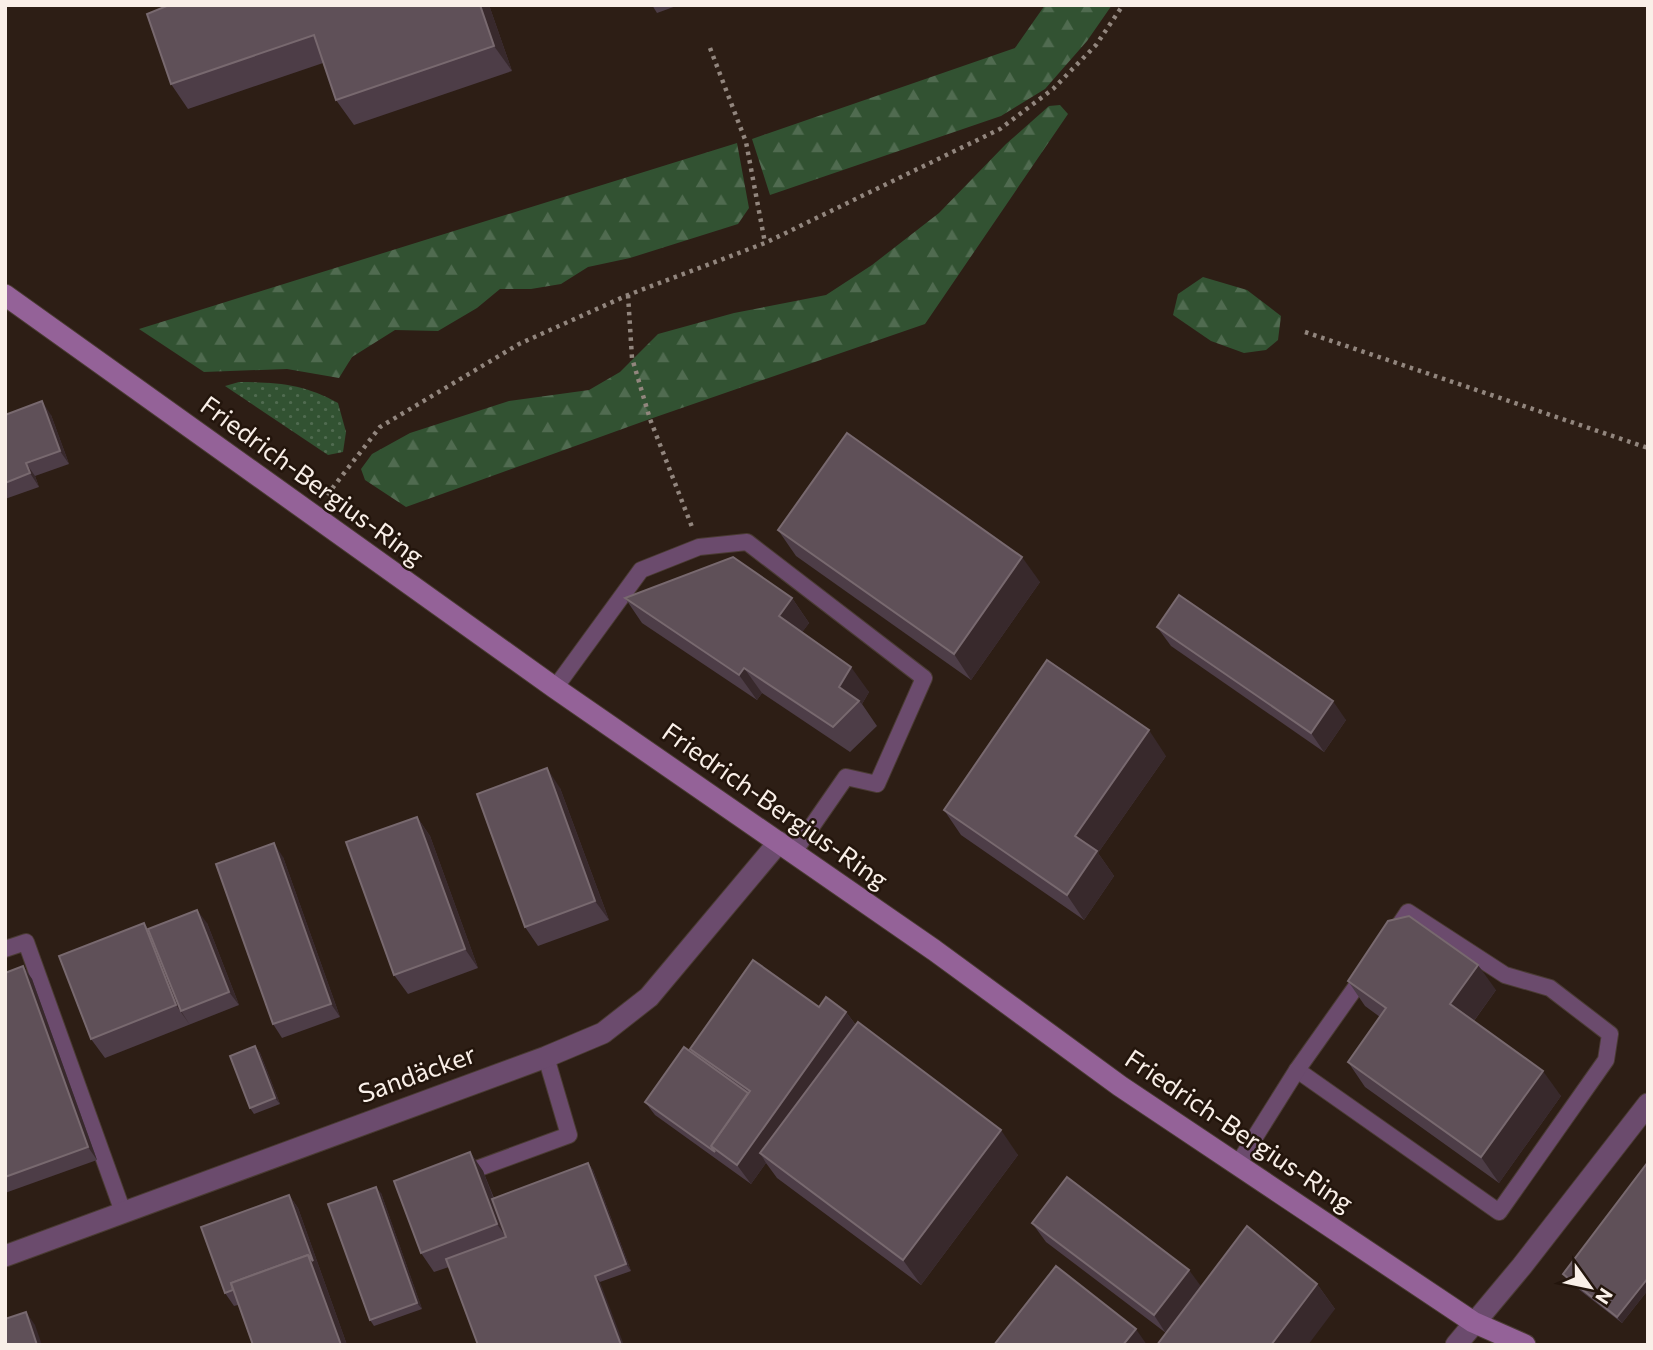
<svg xmlns="http://www.w3.org/2000/svg" width="1653" height="1350" viewBox="0 0 1653 1350" font-family="Commissioner,sans-serif">
<defs>
<pattern id="grass-dots" width="8" height="8" patternUnits="userSpaceOnUse" patternTransform="scale(1.75)"><rect width="8" height="8" fill="#325232"/><path d="M2 2h.1M6 6h.1" fill="none" stroke="#506b50" stroke-width="1.8" stroke-linecap="round"/></pattern>
<pattern id="forest-firs" width="22" height="20" patternUnits="userSpaceOnUse" patternTransform="scale(1.75)"><rect width="22" height="20" fill="#325232"/><path d="M5 1l3.5 6h-7zM16 11l3.5 6h-7z" fill="#506b50"/></pattern>
</defs>
<rect width="100%" height="100%" fill="#2d1e15"/>
<path fill="url(#grass-dots)" d="M239 382C276 382 305 384 338 403L346 432 343 452 328 455 225 386Z"/>
<g fill="url(#forest-firs)">
<path d="M1045 5H1112L1087 41 1045 89 1001 116 770 195 752 139 1015 48Z"/>
<path d="M1060 105 1068 114 925 324 650 419 406 507 365 480 361 469 372 454 410 433 509 401 589 390 620 372 658 334 734 313 826 295 872 265 939 213 1006 144 1049 106Z"/>
<path d="M737 143 749 208 738 224 630 258 588 267 561 284 531 289H500L477 308 438 331 395 330 352 357 339 378 287 369 204 372 139 329Z"/>
<path d="M1203 277 1247 290 1281 316 1278 340 1266 350 1244 353 1211 341 1173 315 1178 294Z"/>
</g>
<g fill="none" stroke-linecap="round" stroke-linejoin="round">
<defs>
<g id="lane">
<path d="M555 688 641 570 699 547 747 542 924 678 877 784 846 777 794 852"/>
<path d="M5 949 26 942 123 1212"/>
<path d="M1297 1070 1499 1212 1606 1060 1610 1034 1550 988 1505 975 1408 912 1394 933"/>
<path d="M1238 1164 1297 1070 1365 974"/>
<path d="M460 1175 569 1135 546 1057"/>
</g>
<g id="street">
<path d="M5 1256 546 1057 603 1033 649 997 779 842"/>
<path d="M1456 1345 1522 1266 1648 1104"/>
</g>
<path id="secondary" d="M5 295 555 688 934 950 1120 1086 1473 1322 1525 1345"/>
</defs>
<use href="#lane" stroke="#4a3b33" stroke-width="18"/>
<use href="#street" stroke="#4a3b33" stroke-width="23"/>
<use href="#secondary" stroke="#4a3b33" stroke-width="23"/>
<g stroke="#92867e" stroke-width="4.5" stroke-dasharray="3.5 5" stroke-linecap="butt">
<path d="M710 48 746 142 765 243"/>
<path d="M628 295 632 358 650 419 692 527"/>
<path d="M1305 332 1648 448"/>
<path d="M327 495 380 427 519 344 628 295 765 243 1000 129 1053 89 1096 45 1123 5"/>
</g>
<use href="#lane" stroke="#6b4b6d" stroke-width="16"/>
<use href="#street" stroke="#6b4b6d" stroke-width="21"/>
<use href="#secondary" stroke="#946298" stroke-width="21"/>
</g>
<g fill="#4d3d47">
<path d="M489 5 512 71 354 125 336 100 323 63 188 109 171 84 147 14Z"/>
<path d="M652 5H679L657 13Z"/>
<path d="M5 415H51L69 464 35 476 39 487 5 499Z"/>
<path d="M778 530 1040 582 971 680 796 556Z"/>
<path d="M625 598H792L809 623 802 632 869 692 862 704 877 726 850 752 762 693 757 700 642 623Z"/>
<path d="M1157 627 1346 720 1324 752 1171 646Z"/>
<path d="M1166 756 1098 853 1114 876 1084 920 961 835 944 810Z"/>
<path d="M560 788 609 920 538 946 525 927Z"/>
<path d="M417 817 430 836 478 968 408 994 394 975Z"/>
<path d="M283 857 340 1017 282 1038 273 1024Z"/>
<path d="M144 923 148 929 207 923 239 1005 105 1058 91 1039Z"/>
<path d="M23 966 32 979 97 1160 5 1193V973Z"/>
<path d="M1348 981 1496 990 1474 1021 1561 1096 1499 1183 1365 1087 1348 1062 1380 1017 1365 1006Z"/>
<path d="M819 1007 846 1012 856 1025 1018 1155 921 1285 777 1178 766 1163 751 1184 655 1115 645 1102 694 1054 690 1049Z"/>
<path d="M255 1046 260 1053 280 1104 254 1114 250 1108Z"/>
<path d="M470 1152 483 1171 494 1198 588 1163 593 1170 631 1271 600 1282 449 1267 434 1272 421 1253Z"/>
<path d="M1648 1162V1290L1622 1323 1568 1281 1563 1274Z"/>
<path d="M381 1193 422 1309 374 1326 370 1320Z"/>
<path d="M289 1195 298 1208 347 1345 238 1305 234 1306 225 1293Z"/>
<path d="M1032 1223 1201 1287 1317 1284 1335 1309 1166 1333 1046 1242Z"/>
</g>
<g fill="#38292c">
<path d="M480 5H489L512 71 494 46Z"/>
<path d="M42 401 51 415 69 464 60 451Z"/>
<path d="M26 463 35 476 39 487 30 473Z"/>
<path d="M1022 557 1040 582 971 680 954 654Z"/>
<path d="M792 598 809 623 796 641 779 616Z"/>
<path d="M851 667 869 692 862 704 859 701 839 687Z"/>
<path d="M744 668 762 693 757 700 739 675Z"/>
<path d="M1333 701 1346 720 1324 752 1311 733Z"/>
<path d="M1149 730 1166 756 1098 853 1114 876 1084 920 1067 895 1075 836Z"/>
<path d="M547 768 560 788 609 920 595 901Z"/>
<path d="M417 817 430 836 478 968 465 949Z"/>
<path d="M274 843 283 857 340 1017 331 1004Z"/>
<path d="M197 910 207 923 239 1005 229 992Z"/>
<path d="M144 923 158 942 181 1011 190 1025 176 1005Z"/>
<path d="M1478 965 1496 990 1468 1029 1450 1004Z"/>
<path d="M23 966 32 979 97 1160 88 1147Z"/>
<path d="M846 1012 860 1031 760 1153 766 1163 751 1184 737 1165Z"/>
<path d="M255 1046 260 1053 280 1104 275 1098Z"/>
<path d="M1543 1071 1561 1096 1499 1183 1481 1157Z"/>
<path d="M1001 1130 1018 1155 921 1285 903 1260Z"/>
<path d="M470 1152 483 1171 511 1244 497 1224Z"/>
<path d="M588 1163 593 1170 631 1271 626 1264Z"/>
<path d="M376 1187 381 1193 422 1309 417 1303Z"/>
<path d="M289 1195 298 1208 347 1345H341L308 1255Z"/>
<path d="M1189 1270 1203 1289 1167 1335 1154 1315Z"/>
<path d="M595 1276 600 1282 624 1345H621Z"/>
<path d="M1648 1278V1290L1622 1323 1617 1317Z"/>
<path d="M1317 1284 1335 1309 1308 1345H1271Z"/>
<path d="M26 1312 35 1325 42 1345H37Z"/>
<path d="M1136 1329 1147 1345H1123Z"/>
</g>
<g fill="#5f5058" stroke="#78696f" stroke-width="2">
<path d="M169 5H480L494 46 336 100 314 35 171 84 147 14Z"/>
<path d="M42 401 60 451 26 463 30 473 5 483V415Z"/>
<path d="M847 433 1022 557 954 654 778 530Z"/>
<path d="M733 557 792 598 779 616 851 667 839 687 859 701 833 727 744 668 739 675 625 598Z"/>
<path d="M1179 595 1333 701 1311 733 1157 627Z"/>
<path d="M1047 660 1149 730 1075 836 1097 851 1067 895 944 810Z"/>
<path d="M547 768 595 901 525 927 477 794Z"/>
<path d="M417 817 465 949 394 975 346 842Z"/>
<path d="M274 843 331 1004 273 1024 216 864Z"/>
<path d="M197 910 229 992 181 1011 148 929Z"/>
<path d="M1409 916 1478 965 1450 1004 1543 1071 1481 1157 1348 1062 1386 1008 1348 981 1388 921Z"/>
<path d="M144 923 176 1005 91 1039 59 956Z"/>
<path d="M753 960 819 1007 826 997 846 1012 737 1165 711 1146 750 1091 690 1049Z"/>
<path d="M23 966 88 1147 5 1177V973Z"/>
<path d="M858 1022 1001 1130 903 1260 760 1153Z"/>
<path d="M255 1046 275 1098 250 1108 230 1056Z"/>
<path d="M684 1047 748 1093 711 1146 715 1152 645 1102Z"/>
<path d="M470 1152 497 1224 421 1253 394 1181Z"/>
<path d="M1648 1162V1278L1617 1317 1563 1274Z"/>
<path d="M588 1163 626 1264 595 1276 621 1345H478L446 1259 506 1237 492 1199Z"/>
<path d="M1067 1177 1189 1270 1154 1315 1032 1223Z"/>
<path d="M376 1187 417 1303 370 1320 328 1204Z"/>
<path d="M289 1195 313 1261 308 1255 231 1283 233 1290 225 1293 201 1227Z"/>
<path d="M1247 1226 1317 1284 1271 1345H1157Z"/>
<path d="M308 1255 341 1345H253L231 1283Z"/>
<path d="M1056 1266 1136 1329 1123 1345H994Z"/>
<path d="M26 1312 37 1345H5V1319Z"/>
</g>
<g text-anchor="middle" stroke-width="5" stroke-linejoin="round" paint-order="stroke">
<g font-size="26" fill="#f9efe8" stroke="#23150c">
<text transform="translate(312 481) rotate(36)" y="9">Friedrich-Bergius-Ring</text>
<text transform="translate(775 806) rotate(35)" y="9">Friedrich-Bergius-Ring</text>
<text transform="translate(417 1074) rotate(-20)" y="9">Sandäcker</text>
<text transform="translate(1239 1131) rotate(34)" y="9">Friedrich-Bergius-Ring</text>
</g>
</g>
<rect width="1653" height="1350" fill="none" stroke="#f9efe8" stroke-width="14"/>
<g transform="translate(1590 1287) rotate(123)" stroke="#23150c" stroke-width="5" paint-order="stroke">
<path d="M0-5L12 26L0 18L-12 26Z" fill="#f9efe8"/>
<text y="-10" font-size="19" font-weight="bold" text-anchor="middle" fill="#f9efe8">N</text>
</g>
</svg>
